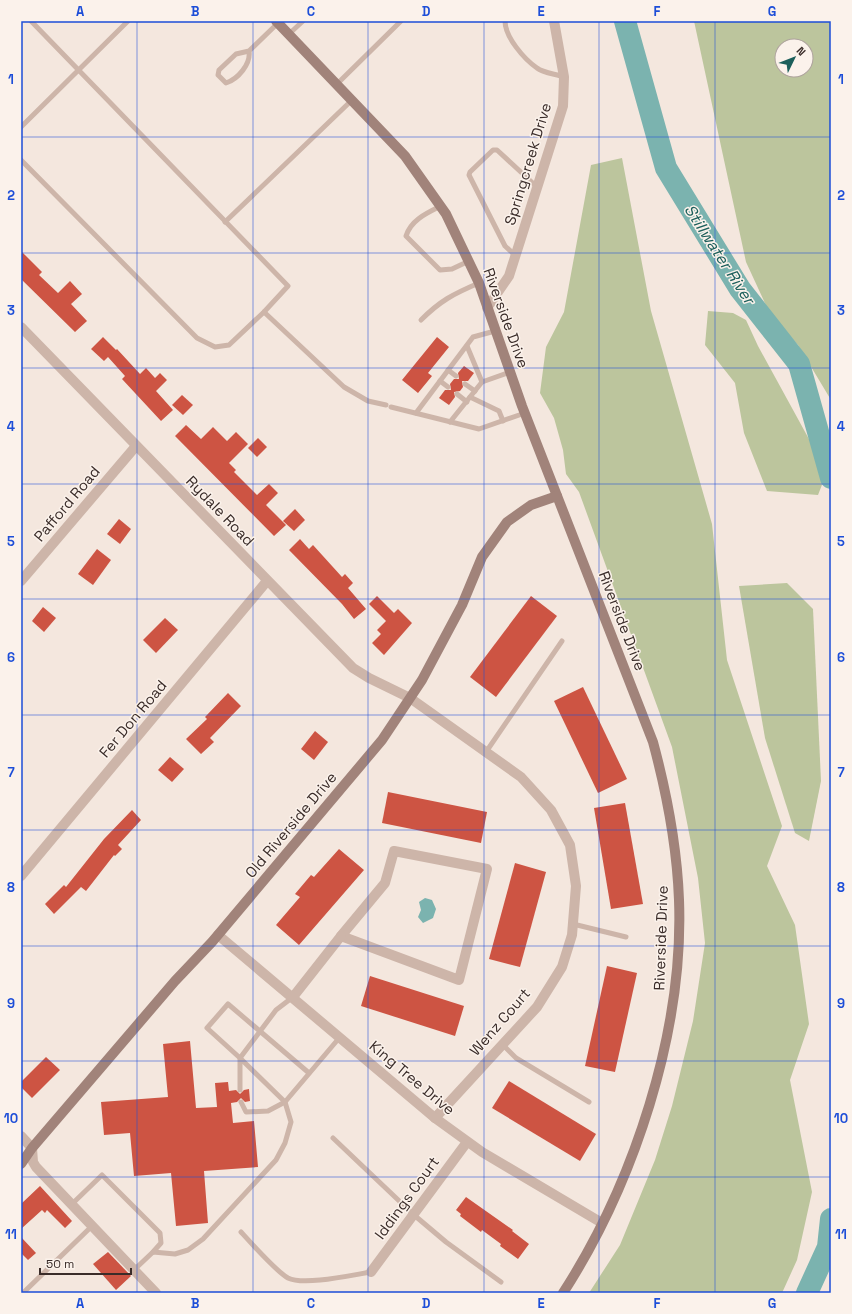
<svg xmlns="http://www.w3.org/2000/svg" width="852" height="1314" viewBox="0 0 852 1314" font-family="'Space Grotesk',sans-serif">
<rect width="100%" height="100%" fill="#f4e7de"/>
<g fill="#bcc59d" fill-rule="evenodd">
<path d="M694 21H831V448L828 445 831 400 798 345 770 314 746 262ZM782 46H806V70H782Z"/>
<path d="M622 158 651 311 712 524 727 660 782 826 767 866 795 925 809 1024 790 1080 812 1192 797 1260 782 1293H589L620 1245 655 1160 672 1106 693 1021 705 943 698 878 672 747 579 492 566 474 563 450 554 418 540 393 546 347 564 312 591 165Z"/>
<path d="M708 311 733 313 746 320 758 346 827 472 818 495 767 491 744 433 735 383 705 345Z"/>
<path d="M787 583 813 609 821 781 809 841 795 833 765 738 739 586Z"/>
</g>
<path fill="#7bb3af" d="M425 898 432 900 436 909 433 918 423 923 418 917 421 910 419 902Z"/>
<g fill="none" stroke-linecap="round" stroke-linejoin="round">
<g stroke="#7bb3af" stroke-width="22">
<path d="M625 21 666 168 740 289 799 364 831 478"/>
<path d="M807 1293 828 1247 831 1219"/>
</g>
</g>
<g fill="#cd5443">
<path d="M21 251 42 272 39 275 58 293 70 281 82 294 71 304 87 321 75 332 21 279Z"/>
<path d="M103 337 116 350 117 349 140 374 146 368 155 378 160 373 167 380 156 391 173 410 161 421 122 379 125 376 108 357 104 361 91 349Z"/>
<path d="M437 337 449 347 428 373 432 376 418 393 402 380Z"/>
<path d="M464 366 474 373 468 381H462L463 387 460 391 454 392 455 397 449 405 439 398 445 390H451L450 384 454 379H459L458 373Z"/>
<path d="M182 395 193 405 183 415 172 405Z"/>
<path d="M186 425 201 439 213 427 227 441 236 432 248 444 229 463 236 470 234 472 257 495 269 484 278 493 266 505 286 525 274 536 175 436Z"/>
<path d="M258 438 267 447 257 457 248 448Z"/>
<path d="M295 509 305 520 294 531 283 521Z"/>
<path d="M119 519 131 529 120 544 107 534Z"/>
<path d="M300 539 309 549 313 545 342 577 345 574 353 583 348 588 366 609 354 619 342 604 289 550Z"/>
<path d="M97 549 111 560 93 585 78 574Z"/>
<path d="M377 596 394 613 398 609 412 623 384 655 372 643 381 634 377 630 386 621 369 604Z"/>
<path d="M531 596 557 616 496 697 470 677Z"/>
<path d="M43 607 56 618 44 632 32 621Z"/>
<path d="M165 618 178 630 156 653 143 640Z"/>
<path d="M583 687 627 779 598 793 554 701Z"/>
<path d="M228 693 241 706 210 738 214 742 201 754 186 739 207 719 205 717Z"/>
<path d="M315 731 328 742 314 760 301 749Z"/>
<path d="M170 757 184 769 172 782 158 770Z"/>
<path d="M388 792 487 812 481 843 382 823Z"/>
<path d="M625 803 643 904 611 909 594 808Z"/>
<path d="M132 810 141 820 118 845 122 849 115 856 114 855 86 891 81 887 54 914 45 904 64 885 66 887 104 839Z"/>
<path d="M339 849 364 870 299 945 276 925 300 897 295 894 311 875 314 877Z"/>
<path d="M515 863 546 872 520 967 489 959Z"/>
<path d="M607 966 637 973 615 1072 585 1066Z"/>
<path d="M370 976 464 1006 455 1036 361 1006Z"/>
<path d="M190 1041 196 1108 217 1107 215 1083 228 1082 229 1091 236 1090 240 1094 244 1090 249 1089 250 1101 245 1102 241 1098 237 1102 231 1103 233 1123 254 1121 258 1167 204 1171 208 1223 176 1226 171 1173 134 1176 130 1133 104 1135 101 1102 168 1097 163 1044Z"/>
<path d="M46 1057 60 1070 32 1098 21 1087V1082Z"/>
<path d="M509 1081 596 1134 580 1161 492 1108Z"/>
<path d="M40 1186 72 1221 65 1228 47 1210 45 1213 42 1210 21 1229V1204Z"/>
<path d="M466 1197 513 1230 512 1231 529 1244 518 1259 500 1246 501 1244 482 1230 481 1232 460 1216 461 1214 456 1210Z"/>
<path d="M21 1237 36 1253 28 1260 21 1253Z"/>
<path d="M108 1252 131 1276 116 1290 93 1264Z"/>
</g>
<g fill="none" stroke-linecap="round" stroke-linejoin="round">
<g stroke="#cdb5a9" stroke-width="5">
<path d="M505 21C505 37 524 59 537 68 543 73 556 74 564 77"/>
<path d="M289 34 303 21"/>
<path d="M249 51C251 64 238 79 226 83L218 75 219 70 236 54 249 51 278 23"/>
<path d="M337 84 401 21"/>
<path d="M21 127 128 21"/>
<path d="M21 160 197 338 215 347 229 345 264 312 288 286 31 21"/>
<path d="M441 206C427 213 411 220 406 236L440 270 452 269 469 261"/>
<path d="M225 222 352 100"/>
<path d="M516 256 505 246 469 175 470 172 493 150H497L537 187"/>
<path d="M264 312 344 387 368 401 386 405"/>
<path d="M421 320C440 301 453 294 479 283"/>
<path d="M467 346 482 382"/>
<path d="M448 370 456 376"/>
<path d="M440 381 448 387"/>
<path d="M465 384 475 391"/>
<path d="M457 394 467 402"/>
<path d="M470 397 499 411 503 421"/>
<path d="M391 407 479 429 525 413"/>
<path d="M416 413 473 337 495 331"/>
<path d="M450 422 482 382 510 372"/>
<path d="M486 752 562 641"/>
<path d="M573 924 626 937"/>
<path d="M293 997 276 1010 240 1058 207 1028 228 1004 309 1073"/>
<path d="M502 1044 516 1058 589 1102"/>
<path d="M241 1102 246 1112 268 1111 285 1102 340 1037"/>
<path d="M333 1138 414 1215 446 1242 501 1282"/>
<path d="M72 1204 102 1175 160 1233 161 1243 153 1252"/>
<path d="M241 1232C251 1243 277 1272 288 1278 304 1286 352 1275 371 1272"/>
<path d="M135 1269 153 1252 175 1254 188 1250 203 1239 276 1160 285 1143 291 1122 285 1102 240 1058V1090"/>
<path d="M23 1293 92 1226"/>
</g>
<g stroke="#cdb5a9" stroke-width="10">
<path d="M487 308 509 276 563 106 564 77 554 21"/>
<path d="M21 327 353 668 369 678 410 698 521 777 551 810 570 845 576 886 572 935 562 967 537 1007 435 1118"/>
<path d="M21 581 136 446"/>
<path d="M394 851 487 869 459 980 341 936 385 883Z"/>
<path d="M21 876 267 581"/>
<path d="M218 935 435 1118 482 1152 602 1223"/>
<path d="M293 997 341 936"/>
<path d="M21 1136 32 1148 33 1162 36 1167 156 1293"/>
<path d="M371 1272 467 1142"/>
</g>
<g stroke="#a1837a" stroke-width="10">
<path d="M276 21 405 156 446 214 479 283 522 406 653 742C667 794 677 846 679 900 684 1032 634 1183 563 1293"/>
<path d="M21 1164 32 1148 175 981 212 942 382 740 422 680 462 605 482 557 507 522 531 505 557 496"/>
</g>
</g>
<path fill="none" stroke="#1d4ed8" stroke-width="1" stroke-opacity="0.55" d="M137 21V1293M253 21V1293M368 21V1293M484 21V1293M599 21V1293M715 21V1293M21 137H831M21 253H831M21 368H831M21 484H831M21 599H831M21 715H831M21 830H831M21 946H831M21 1061H831M21 1177H831"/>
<g text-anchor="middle" stroke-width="3" stroke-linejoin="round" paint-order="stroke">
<g font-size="15" fill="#3a2c29" stroke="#fbf2eb">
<text transform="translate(528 164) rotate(-73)" y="5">Springcreek Drive</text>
<text transform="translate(506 318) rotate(70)" y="5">Riverside Drive</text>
<text transform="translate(67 504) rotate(-50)" y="5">Pafford Road</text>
<text transform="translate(220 511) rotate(46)" y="5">Rydale Road</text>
<text transform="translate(622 621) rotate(69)" y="5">Riverside Drive</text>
<text transform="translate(133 719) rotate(-50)" y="5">Fer Don Road</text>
<text transform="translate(291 825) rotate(-50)" y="5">Old Riverside Drive</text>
<text transform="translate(661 938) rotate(-88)" y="5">Riverside Drive</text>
<text transform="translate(500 1022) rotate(-49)" y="5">Wenz Court</text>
<text transform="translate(412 1078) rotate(40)" y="5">King Tree Drive</text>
<text transform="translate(407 1198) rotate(-54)" y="5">Iddings Court</text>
</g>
<g font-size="16" font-style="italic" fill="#1c5f5b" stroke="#fbf2eb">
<text transform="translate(720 254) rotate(57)" y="6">Stillwater River</text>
</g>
</g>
<rect width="852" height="1314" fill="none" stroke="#fbf2eb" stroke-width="44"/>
<g transform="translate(794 58) rotate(47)"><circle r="19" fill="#fbf2eb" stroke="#aea39d"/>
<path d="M0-3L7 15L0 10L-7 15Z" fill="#1c5f5b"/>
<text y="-6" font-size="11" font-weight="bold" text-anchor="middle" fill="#3a2c29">N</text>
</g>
<path d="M40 1268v6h91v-6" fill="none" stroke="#3a2c29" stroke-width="2"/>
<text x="46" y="1268" font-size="12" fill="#3a2c29" stroke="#fbf2eb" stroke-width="3" paint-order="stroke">50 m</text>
<rect x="22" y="22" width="808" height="1270" fill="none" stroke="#1d4ed8" stroke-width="1.5"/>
<g font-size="13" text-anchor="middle" font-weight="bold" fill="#1d4ed8">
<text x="80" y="16">A</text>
<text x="195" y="16">B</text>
<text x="311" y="16">C</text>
<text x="426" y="16">D</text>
<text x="541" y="16">E</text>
<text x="657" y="16">F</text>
<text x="772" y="16">G</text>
<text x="11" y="84">1</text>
<text x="841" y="84">1</text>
<text x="11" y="200">2</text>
<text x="841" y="200">2</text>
<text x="11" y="315">3</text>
<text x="841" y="315">3</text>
<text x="11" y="431">4</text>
<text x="841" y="431">4</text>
<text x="11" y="546">5</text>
<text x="841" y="546">5</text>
<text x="11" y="662">6</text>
<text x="841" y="662">6</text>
<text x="11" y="777">7</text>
<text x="841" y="777">7</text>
<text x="11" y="892">8</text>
<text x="841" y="892">8</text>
<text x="11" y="1008">9</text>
<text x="841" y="1008">9</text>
<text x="11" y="1123">10</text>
<text x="841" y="1123">10</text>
<text x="11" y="1239">11</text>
<text x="841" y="1239">11</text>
<text x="80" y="1308">A</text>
<text x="195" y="1308">B</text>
<text x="311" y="1308">C</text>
<text x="426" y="1308">D</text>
<text x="541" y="1308">E</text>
<text x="657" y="1308">F</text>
<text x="772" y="1308">G</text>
</g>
</svg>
